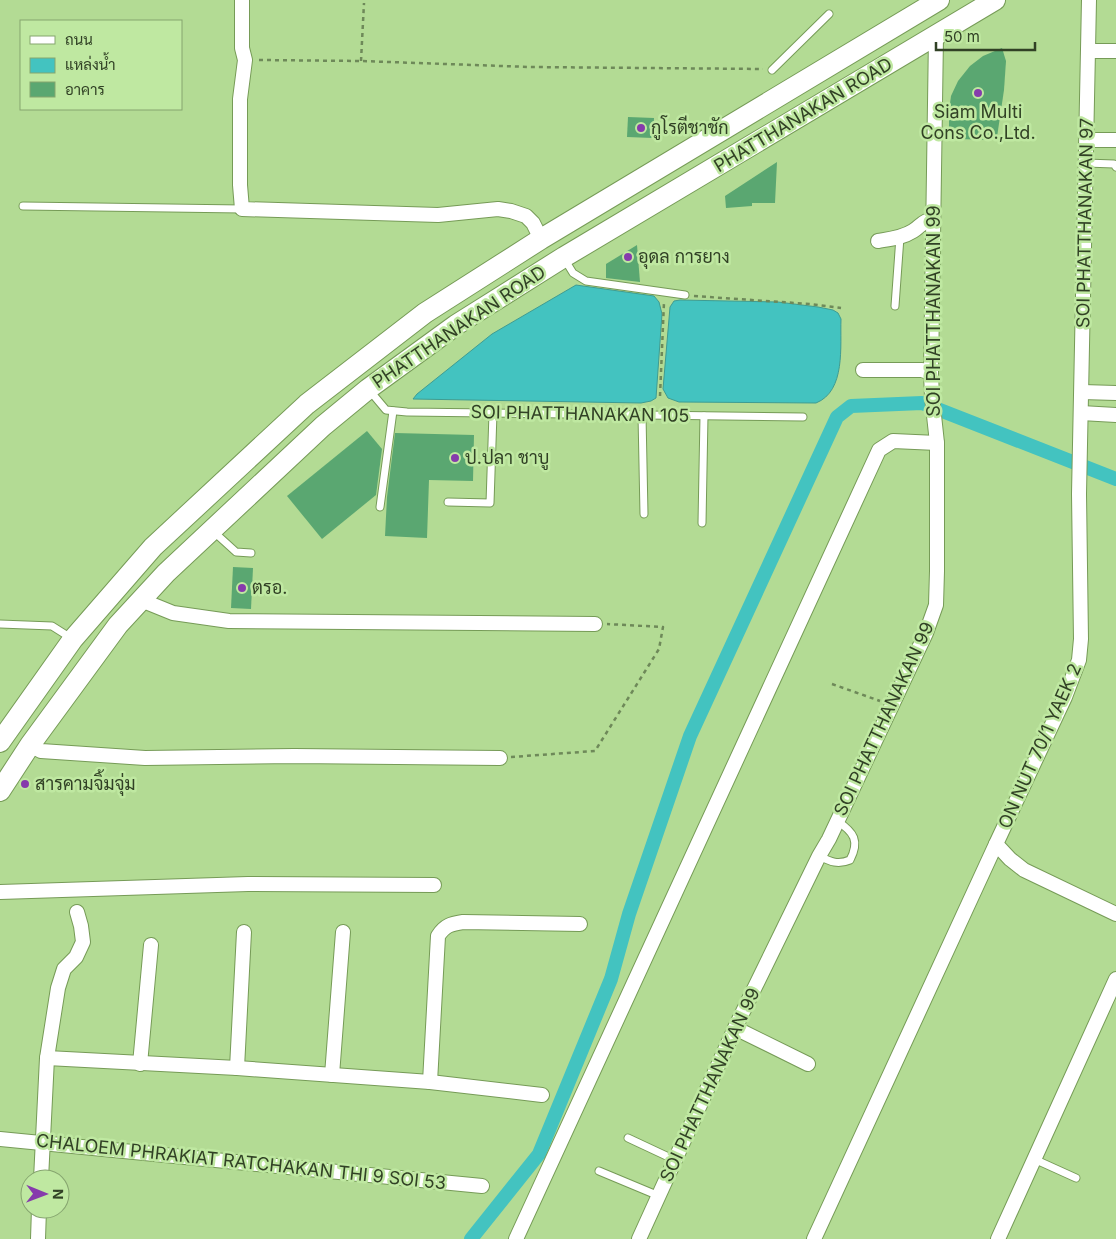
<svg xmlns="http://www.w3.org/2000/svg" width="1116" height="1239" viewBox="0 0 1116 1239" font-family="Inter,Sarabun,sans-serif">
<rect width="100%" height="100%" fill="#b3db94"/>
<g fill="#43c3c0" stroke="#3e9c92">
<path d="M576 285 654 296 659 302 662 314 656 398 651 401 641 403 413 399 417 394 492 334Z"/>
<path d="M680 300 778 302 818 307 833 310 838 313 841 319C840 346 846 391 816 403L679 402 668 398 663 389 670 307 674 301Z"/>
</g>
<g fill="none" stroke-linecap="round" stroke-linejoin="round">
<path stroke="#43c3c0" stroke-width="14" d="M471 1239 539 1154 611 979 629 914 690 736 837 417 851 406 922 403 1116 479"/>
</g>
<g fill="#5aa771">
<path d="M1002 48 1006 61 1004 90 997 137 989 140 959 139 952 137 949 126V111L951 96 958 81 970 66 983 56Z"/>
<path d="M628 117 654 118 653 138 627 137Z"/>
<path d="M777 162 775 203H752V206L726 208 725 196Z"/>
<path d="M637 245 640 282 606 278V264Z"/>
<path d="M367 431 382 449 376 495 322 539 287 496Z"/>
<path d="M395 433 474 435 473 481 429 480 427 538 385 536 387 497Z"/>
<path d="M233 567 253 568 251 609 231 608Z"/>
</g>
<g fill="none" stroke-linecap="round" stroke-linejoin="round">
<defs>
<g id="service">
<path d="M772 70 829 14"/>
<path d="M1086 163 1114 164 1116 167"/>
<path d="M23 206 242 209"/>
<path d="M565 260 573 273 586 281 685 295"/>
<path d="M895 306 900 237"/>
<path d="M370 391 386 410 407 412 803 417"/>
<path d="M642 415 644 514"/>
<path d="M448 502 490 503 493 413"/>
<path d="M380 507 393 411"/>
<path d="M702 523 704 416"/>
<path d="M214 532 236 552 251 553"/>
<path d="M0 624 52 626 71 638"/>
<path d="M819 856C831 862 838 865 850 860 860 841 854 832 837 821"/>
<path d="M628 1138 675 1160"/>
<path d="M1034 1159 1076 1178"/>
<path d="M599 1171 659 1196"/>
</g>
<g id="minor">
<path d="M242 0V48L245 60 240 99V185L242 209 438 215 498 209 511 211 526 216 533 223 541 239"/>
<path d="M1089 0 1079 494 1081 639 1079 660 1065 697 996 844 1010 859 1024 870 1116 914"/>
<path d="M1088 51H1116"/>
<path d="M1087 140H1116"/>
<path d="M878 241C890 239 902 238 913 231 921 226 922 221 933 219"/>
<path d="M863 370H922L931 373"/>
<path d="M1082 392 1116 393"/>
<path d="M1081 413 1116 415"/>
<path d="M141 600 173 613 229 621 595 624"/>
<path d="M30 745 41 751 145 758 294 756 500 758"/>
<path d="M0 892 248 884 434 885"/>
<path d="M735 1028 808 1064"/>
<path d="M47 1058 237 1068 430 1082 542 1095"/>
<path d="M140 1064 151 945"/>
<path d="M237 1068 244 932"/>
<path d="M332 1075 343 932"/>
<path d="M430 1082 438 936C445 925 451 924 463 922L580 924"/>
<path d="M0 1139 482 1186"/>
<path d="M41 1179 47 1058 58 988 64 969 76 957 83 942 81 926 77 912"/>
<path d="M38 1239 39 1209"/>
<path d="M516 1239 879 450 893 441 937 443"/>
<path d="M639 1239 735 1028 819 856 829 839 926 633 936 605 937 571V443L932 397 931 373 936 36"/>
<path d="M814 1239 996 844"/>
<path d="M998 1239 1116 979"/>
</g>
<g id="secondary">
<path d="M0 742 73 639 153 547 307 404 425 313 541 239 939 0"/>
<path d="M0 791 30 745 118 625 166 573 323 426 368 389 456 325 564 257 995 0"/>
</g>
</defs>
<use href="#service" stroke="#769b57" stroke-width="9"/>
<use href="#minor" stroke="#769b57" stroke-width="16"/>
<use href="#secondary" stroke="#769b57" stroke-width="22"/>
<g stroke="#6e8959" stroke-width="2.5" stroke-dasharray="4 4" stroke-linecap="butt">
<path d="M259 60 361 61 530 67 763 69"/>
<path d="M361 61 364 3"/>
<path d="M694 296 810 304 841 308"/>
<path d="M660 396 664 302"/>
<path d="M832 684 880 701"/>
<path d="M511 757 595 751 659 649 663 627 607 624"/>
</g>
<use href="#service" stroke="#fff" stroke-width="7"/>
<use href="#minor" stroke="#fff" stroke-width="14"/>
<use href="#secondary" stroke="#fff" stroke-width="20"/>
</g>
<g fill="#863bac" stroke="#bfe8a1" stroke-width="2">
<circle cx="978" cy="93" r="5"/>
<circle cx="641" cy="128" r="5"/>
<circle cx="628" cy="257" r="5"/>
<circle cx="455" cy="458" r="5"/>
<circle cx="242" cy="588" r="5"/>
<circle cx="25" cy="784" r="5"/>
</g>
<g text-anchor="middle" stroke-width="5" stroke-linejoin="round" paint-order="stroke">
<g font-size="18" fill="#314125" stroke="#bfe8a1" text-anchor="start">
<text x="978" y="118" text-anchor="middle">Siam Multi<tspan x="978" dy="21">Cons Co.,Ltd.</tspan></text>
<text x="651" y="134">กูโรตีชาชัก</text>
<text x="638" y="263">อุดล การยาง</text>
<text x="465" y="464">ป.ปลา ชาบู</text>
<text x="252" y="594">ตรอ.</text>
<text x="35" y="790">สารคามจิ้มจุ่ม</text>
</g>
<g font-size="18" fill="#314125" stroke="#bfe8a1">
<text transform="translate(803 115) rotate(-31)" y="6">PHATTHANAKAN ROAD</text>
<text transform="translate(1085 223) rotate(-89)" y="6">SOI PHATTHANAKAN 97</text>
<text transform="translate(934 311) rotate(-90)" y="6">SOI PHATTHANAKAN 99</text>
<text transform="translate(459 327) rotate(-34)" y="6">PHATTHANAKAN ROAD</text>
<text transform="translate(580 414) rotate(1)" y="6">SOI PHATTHANAKAN 105</text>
<text transform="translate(884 719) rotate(-65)" y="6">SOI PHATTHANAKAN 99</text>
<text transform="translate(1040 746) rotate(-66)" y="6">ON NUT 70/1 YAEK 2</text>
<text transform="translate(710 1085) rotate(-65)" y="6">SOI PHATTHANAKAN 99</text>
<text transform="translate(241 1162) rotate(6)" y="6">CHALOEM PHRAKIAT RATCHAKAN THI 9 SOI 53</text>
</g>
</g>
<rect x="20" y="20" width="162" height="90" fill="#bfe8a1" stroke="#86a56f"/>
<rect x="30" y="36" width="25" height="8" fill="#ffffff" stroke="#86a56f"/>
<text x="65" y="45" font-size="15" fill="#314125">ถนน</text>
<rect x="30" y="58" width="25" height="15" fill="#43c3c0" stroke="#86a56f"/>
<text x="65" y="70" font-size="15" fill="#314125">แหล่งน้ำ</text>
<rect x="30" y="82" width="25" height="15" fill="#5aa771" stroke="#86a56f"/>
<text x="65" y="95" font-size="15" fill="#314125">อาคาร</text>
<g transform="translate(45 1194) rotate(91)"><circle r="24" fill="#bfe8a1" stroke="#86a56f"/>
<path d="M0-4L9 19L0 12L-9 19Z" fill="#863bac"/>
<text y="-8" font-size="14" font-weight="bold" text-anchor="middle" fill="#314125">N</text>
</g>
<path d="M936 42v8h99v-8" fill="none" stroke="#314125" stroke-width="2.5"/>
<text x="944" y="42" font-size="15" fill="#314125" stroke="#bfe8a1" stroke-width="4" paint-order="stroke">50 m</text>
</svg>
